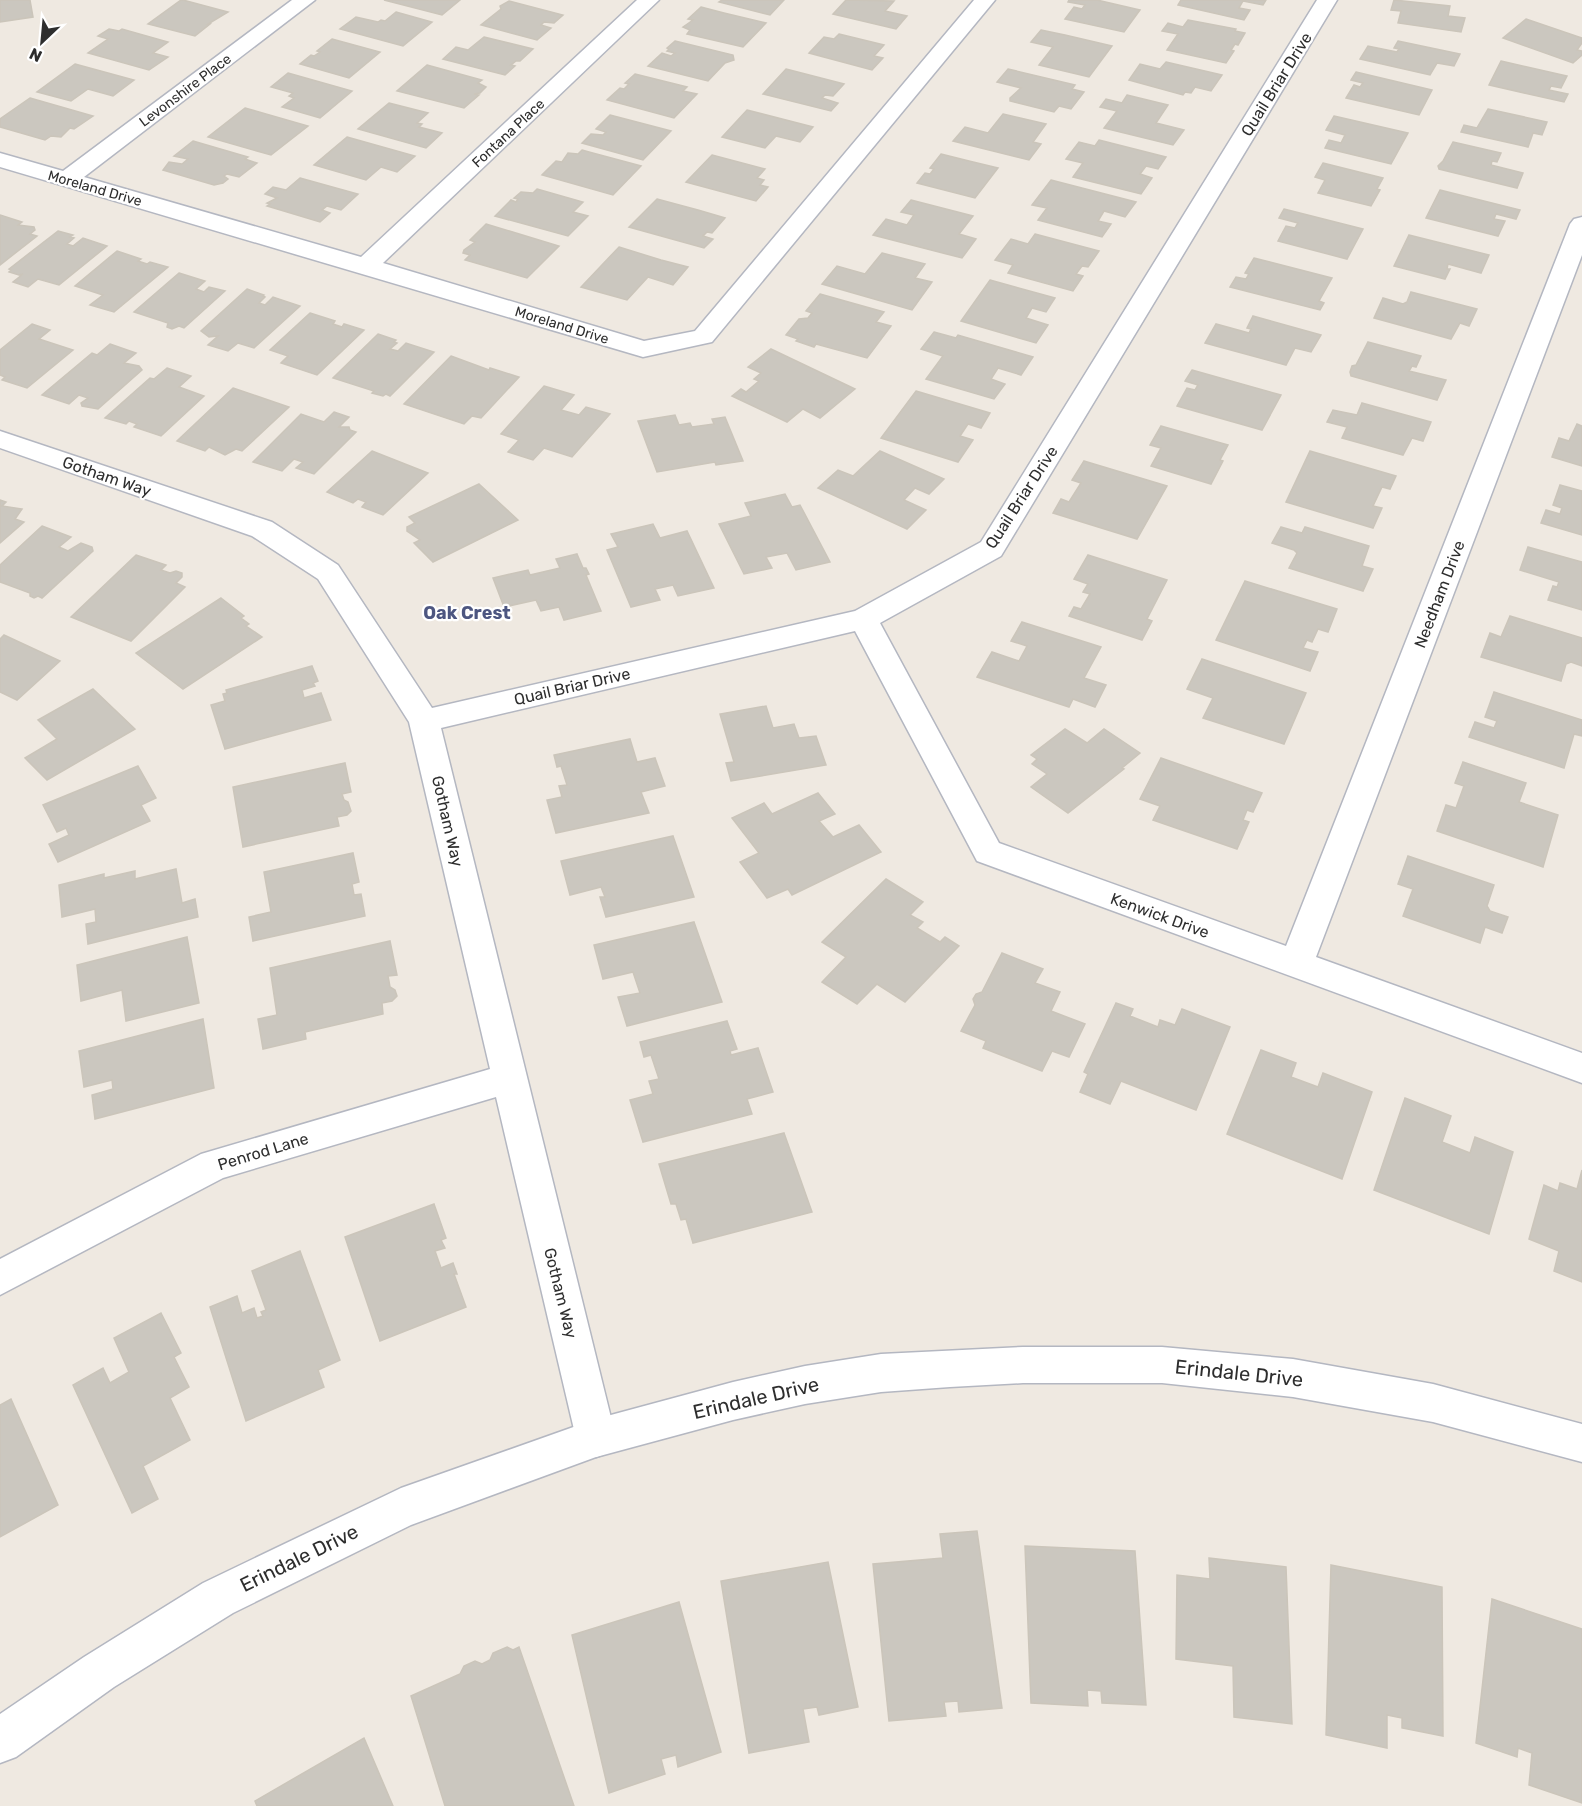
<svg xmlns="http://www.w3.org/2000/svg" width="1582" height="1806" viewBox="0 0 1582 1806" font-family="Rubik,sans-serif">
<rect width="100%" height="100%" fill="#efe9e1"/>
<g fill="#cbc7bf" stroke="#cbc5ba" stroke-width="1.5">
<path d="M0 0H30L33 17 0 22Z"/>
<path d="M181 0H183L228 12 208 24H210L195 36 148 24Z"/>
<path d="M384 0H460L442 15Z"/>
<path d="M722 0H784L770 15 719 2Z"/>
<path d="M846 0 894 1 885 11 907 16 896 29 833 14Z"/>
<path d="M1069 0H1097L1140 10 1124 32 1065 19 1074 7 1082 9 1085 5 1068 2Z"/>
<path d="M1181 0H1266L1263 5 1243 1 1239 8 1250 10 1244 20 1178 5Z"/>
<path d="M1394 0 1450 6 1448 16 1465 18 1461 32 1398 23 1401 11 1391 10Z"/>
<path d="M509 1 563 15 554 23 544 22 541 25 551 28 537 40 481 25 501 9 500 6Z"/>
<path d="M701 7 724 13 766 23 743 47 687 34 690 30 683 27 693 20 688 19Z"/>
<path d="M396 12 432 22 403 46 340 29 356 17 378 22 381 20 385 21Z"/>
<path d="M1526 19 1582 38V43L1577 50 1582 51V55L1573 63 1503 38Z"/>
<path d="M1188 20 1236 29 1235 31 1245 33 1238 45 1235 44 1231 50 1234 51 1226 63 1167 50 1178 34 1162 31 1168 23 1183 27Z"/>
<path d="M109 29 119 31 122 29 168 42 153 53 168 57 149 70 88 53 108 39 98 36Z"/>
<path d="M1041 30 1065 35 1112 46 1089 77 1039 65 1053 47 1031 42Z"/>
<path d="M839 34 884 45 874 56 883 58 872 70 809 53 824 37 834 39Z"/>
<path d="M484 37 533 49 520 61H516L511 65 515 66 505 75 443 59 456 47 468 50Z"/>
<path d="M332 39 380 52 349 78 300 64 311 55 314 56 320 52 317 51Z"/>
<path d="M675 41 733 55 734 60 725 63 708 81 648 66 662 53 671 56 675 53 667 51 669 49 667 48Z"/>
<path d="M1398 41 1460 54 1454 66 1437 63 1430 75 1360 59 1368 46 1397 52 1399 49 1394 48Z"/>
<path d="M1501 61 1567 76 1561 88 1551 86 1549 90 1568 94 1564 102 1489 85Z"/>
<path d="M1166 62 1222 75 1211 91 1195 87 1191 93 1185 92 1183 95 1129 80 1140 64 1160 69Z"/>
<path d="M75 64 134 80 113 96 88 89 71 101 37 92Z"/>
<path d="M427 65 482 80 478 83 486 87 480 93 474 94 479 95 464 108 397 91Z"/>
<path d="M786 69 844 84 833 96 825 95 822 98 838 103 831 111 763 94Z"/>
<path d="M1008 69 1075 85 1072 89 1084 92 1071 109 1059 106 1054 112 1010 101V98L1021 88 997 82Z"/>
<path d="M1356 72 1432 90 1419 115 1346 98 1354 85 1360 87 1363 83 1351 80Z"/>
<path d="M288 73 352 91 320 118 282 107 294 98 289 96 293 93 271 87Z"/>
<path d="M635 74 687 87 683 91 697 94 674 118 607 100 620 88 624 89 629 84 625 83Z"/>
<path d="M1127 95 1168 105 1156 123 1184 130 1173 145 1104 128 1117 111 1100 107 1106 99 1122 103Z"/>
<path d="M30 98 93 116 74 129 70 128 61 137 51 136 45 140 0 127V119Z"/>
<path d="M389 103 428 113 417 123 422 124 419 127 442 133 426 148 358 129Z"/>
<path d="M245 108 308 126 271 155 208 137Z"/>
<path d="M1488 109 1547 122 1542 135 1533 133 1528 147 1461 132 1464 125 1477 128Z"/>
<path d="M747 110 813 127 800 142 776 136 765 148 722 137Z"/>
<path d="M1003 114 1046 124 1033 142 1041 144 1029 160 953 141 965 127 988 133Z"/>
<path d="M610 115 671 131 643 160 582 143 591 134 603 135 606 132 596 129Z"/>
<path d="M1334 116 1408 133 1391 164 1325 148 1329 140 1341 143 1345 135 1326 130Z"/>
<path d="M347 137 415 156 397 172 381 167 366 180 314 165Z"/>
<path d="M1099 140 1166 157 1158 169 1146 166 1140 174 1152 178 1141 194 1073 177 1083 163 1066 159 1079 142 1095 146Z"/>
<path d="M193 141 248 157 245 159 257 163 239 177 227 174 224 176 228 179 223 183 214 185 163 170 169 162 182 164 188 159 174 156Z"/>
<path d="M1453 142 1501 153 1497 162 1492 161 1491 165 1523 173 1517 188 1439 169 1438 166 1443 161Z"/>
<path d="M582 150 589 152 641 166 613 195 542 175 556 161 562 162 568 153 578 154Z"/>
<path d="M941 154 969 161 998 168 975 198 917 183 925 173 930 174 934 169 930 168Z"/>
<path d="M712 155 765 169 757 178 764 180 760 185 768 187 756 201 686 182Z"/>
<path d="M1323 163 1383 178 1377 189 1380 190 1371 206 1318 193 1325 180 1315 177Z"/>
<path d="M300 178 358 194 341 210 327 206 322 210 330 213 320 222 267 206 270 204 267 203 277 198 265 194 273 187 286 190Z"/>
<path d="M1051 180 1136 202 1125 217 1104 211 1098 221 1111 224 1102 237 1038 220 1047 208 1032 205Z"/>
<path d="M537 189 583 202 573 212 588 216 568 236 495 216 511 200 516 202 518 199 514 198 521 192 533 193Z"/>
<path d="M1440 190 1520 210 1516 219 1496 214 1494 219 1505 221 1498 236 1426 218Z"/>
<path d="M657 199 698 210 725 218 712 233 707 232 703 236 713 239 704 248 629 227Z"/>
<path d="M911 200 973 216 959 234 976 239 962 258 873 235 886 219 907 225 914 215 901 212Z"/>
<path d="M1284 209 1363 229 1347 259 1278 241 1286 226 1295 228 1298 223 1279 218Z"/>
<path d="M0 215 22 222 18 225 34 227 35 230 30 234 37 236 0 265Z"/>
<path d="M486 224 559 246 527 278 465 260 470 255 463 253 464 250 475 242 470 240Z"/>
<path d="M58 231 73 235 70 237 74 238 67 244 73 246 83 238 107 246 59 285 38 279 28 287 13 282 23 274 19 275 9 272 11 270 9 269Z"/>
<path d="M1035 234 1099 251 1088 267 1082 266 1076 274 1083 276 1073 291 1008 273 1013 265 995 260 1011 239 1028 244Z"/>
<path d="M1409 235 1489 255 1481 273 1448 264 1447 269H1450L1445 279 1394 266Z"/>
<path d="M619 247 661 260 688 267 673 285 648 277 627 300 581 287Z"/>
<path d="M117 251 141 259 138 261 147 264 150 262 168 267 114 312 90 305 103 295 75 286Z"/>
<path d="M882 253 925 264 915 278 932 282 912 310 822 284 837 266 865 274Z"/>
<path d="M1254 258 1332 278 1319 301 1324 303 1320 310 1230 287 1236 277 1246 279 1249 274 1245 273Z"/>
<path d="M179 273 205 281 196 289 204 292 209 287 225 291 184 328 179 326 172 329 167 327 168 323 134 312Z"/>
<path d="M990 280 1055 298 1046 312 1032 308 1026 318 1048 325 1036 343 961 321Z"/>
<path d="M247 289 264 295 263 296 265 297 259 303 265 305 273 297 300 306 254 348 238 343 228 351 208 345 218 336 209 337 201 331Z"/>
<path d="M1411 292 1477 309 1469 326 1460 323 1451 339 1374 318 1383 298 1403 304 1407 302Z"/>
<path d="M820 294 884 312 876 322 891 326 867 358 816 344 814 347 796 341 798 339 786 335 799 319 808 318 812 313 806 311Z"/>
<path d="M310 313 335 321 333 324 342 327 344 324 364 330 317 375 281 363 288 356 270 350Z"/>
<path d="M1253 316 1321 335 1311 352 1295 348 1286 365 1205 343 1216 324 1249 333 1251 329 1247 328Z"/>
<path d="M32 324 50 330 39 339 73 350 27 388 2 380 5 377 0 375V350Z"/>
<path d="M934 332 956 338 958 335 1033 357 1021 375 998 368 991 379 1005 384 994 399 926 379 943 356 921 349Z"/>
<path d="M378 334 396 340 394 342 397 343 390 349 398 351 406 343 434 352 390 396 386 394 383 396 372 393 374 391 333 378Z"/>
<path d="M1368 342 1421 356 1416 367 1412 366 1409 371 1446 380 1437 400 1351 376 1350 372 1352 366 1356 365Z"/>
<path d="M110 344 136 353 124 363 139 366 142 370 98 409 82 406 81 403 88 398 79 395 69 404 42 395 92 353 97 355Z"/>
<path d="M771 349 855 389 820 418 803 409 787 422 732 396 741 389 746 392 759 381 754 379 761 373 748 367Z"/>
<path d="M451 356 489 370 490 368 519 377 481 418 472 416 464 424 404 404Z"/>
<path d="M167 368 191 376 179 387 204 396 161 436 134 427 137 424 129 421 126 424 105 418 150 378 154 379Z"/>
<path d="M1192 370 1281 395 1262 430 1177 406 1187 388 1195 390 1198 385 1185 381Z"/>
<path d="M544 386 574 395 561 410 579 415 586 407 610 414 572 457 544 448 533 460 508 452 519 440 501 434Z"/>
<path d="M233 388 289 407 242 451 236 449 225 455 209 447 205 451 177 441Z"/>
<path d="M916 391 990 413 981 428 968 424 960 436 973 440 958 462 881 438Z"/>
<path d="M1362 403 1431 422 1423 441 1412 438 1403 455 1342 438 1347 427 1327 422 1333 410 1357 415Z"/>
<path d="M334 412 349 417 339 427H349L350 430 356 432 314 474 296 468 303 462 294 459 282 471 253 462 301 414 324 422Z"/>
<path d="M675 415 679 425 690 423 692 427 714 424 712 419 725 417 743 461 716 465 715 462 657 472 638 421Z"/>
<path d="M1577 424 1582 426V466L1552 457 1559 438 1569 441Z"/>
<path d="M1161 426 1228 445 1220 460 1223 461 1211 484 1151 466 1161 448 1150 445Z"/>
<path d="M372 451 428 473 383 515 362 507 366 502 358 499 353 503 327 492Z"/>
<path d="M880 451 944 479 929 494 915 488 904 500 926 510 907 529 818 488 838 470 853 476Z"/>
<path d="M1310 451 1396 476 1390 489 1382 487 1373 506 1382 508 1373 528 1286 502Z"/>
<path d="M1084 461 1167 486 1137 539 1053 513 1061 499 1069 502 1081 483 1072 480Z"/>
<path d="M479 484 518 520 433 562 414 543 420 540 407 531V527L415 523 409 517Z"/>
<path d="M1560 485 1582 491V535L1541 523 1546 510 1560 514 1562 508 1553 505Z"/>
<path d="M785 494 792 507 800 505 830 562 796 570 787 553 766 557 772 568 744 574 719 524 751 516 745 503Z"/>
<path d="M0 500 6 502 2 506 22 509 15 519 24 522 0 543Z"/>
<path d="M653 524 660 538 687 531 714 588 678 596 673 585 655 589 660 600 631 607 607 550 618 547 611 534Z"/>
<path d="M42 526 71 537 59 547 68 551 81 543 92 547 93 551 42 598 38 596 34 598 30 596V593L0 582V565Z"/>
<path d="M1281 527 1302 533 1305 527 1369 546 1362 566 1373 569 1363 591 1289 568 1297 553 1294 550 1272 543Z"/>
<path d="M1528 547 1582 562V610L1548 600 1553 586 1557 587 1559 582 1520 570Z"/>
<path d="M577 554 583 568H586L589 574 586 575 601 611 564 620 559 607 541 611 536 600 504 607 493 578 528 570 530 575 560 568 556 559Z"/>
<path d="M136 555 166 565 161 570 170 573 176 571 182 573V577L176 583 185 587 131 641 71 617Z"/>
<path d="M1088 555 1167 580 1147 619 1152 621 1142 640 1069 616 1074 607 1081 609 1090 594 1083 592 1088 584 1074 579Z"/>
<path d="M1245 581 1337 609 1328 632 1318 629 1312 642 1307 640 1303 648 1318 652 1310 671 1216 640Z"/>
<path d="M221 598 244 616 241 618 249 624 246 626 262 637 183 689 136 653Z"/>
<path d="M1510 616 1582 638V666L1571 662 1566 664 1561 681 1481 657 1490 633 1501 637Z"/>
<path d="M1022 622 1101 647 1084 678 1106 685 1095 707 1073 699 1069 707 977 677 992 652 1019 661 1027 646 1011 641Z"/>
<path d="M4 635 60 661 17 700 0 692V639Z"/>
<path d="M1202 659 1306 693 1284 744 1203 718 1213 698 1187 689Z"/>
<path d="M312 666 318 681 313 683 315 686 302 690 304 698 321 693 331 720 225 749 211 705 225 701 223 694 227 693 226 690Z"/>
<path d="M93 689 135 729 47 780 25 758 57 739 38 720Z"/>
<path d="M1494 692 1582 720V736L1574 734 1564 768 1469 737 1475 722 1494 728 1497 721 1485 717Z"/>
<path d="M766 706 773 728 794 724 799 738 816 736 826 765 731 781 726 763 734 762 720 714Z"/>
<path d="M1065 729 1087 743 1104 729 1140 753 1122 768 1124 769 1068 813 1031 787 1047 774 1032 764 1037 759 1031 755Z"/>
<path d="M630 739 637 762 655 758 665 786 641 792 649 813 556 833 547 800 562 797 559 786 567 785 561 766 557 767 554 755Z"/>
<path d="M1161 758 1262 793 1253 812 1247 810 1243 820 1249 822 1237 849 1153 820 1160 806 1140 799Z"/>
<path d="M1463 762 1526 783 1519 802 1558 815 1543 867 1437 831 1446 805 1456 808 1464 786 1455 783Z"/>
<path d="M345 763 351 792 342 794 344 800 348 802 351 811 347 815 337 817 339 826 243 847 233 787Z"/>
<path d="M138 766 156 798 141 805 150 821 58 862 49 844 69 835 66 828 57 832 43 805Z"/>
<path d="M818 793 835 814 819 821 833 837 859 825 881 852 792 895 788 889 767 898 740 862 759 853 732 818 764 803 772 814Z"/>
<path d="M673 836 694 897 606 917 600 897H605L601 887 570 895 561 861Z"/>
<path d="M353 853 359 882 352 884 354 895 361 894 365 916 253 941 249 917 271 912 264 872Z"/>
<path d="M1408 856 1494 885 1487 906 1490 911 1508 917 1502 933 1485 927 1480 943 1403 916 1413 889 1398 884Z"/>
<path d="M176 869 182 903 195 899 198 917 88 944 86 924 96 922 95 909 62 917 59 885 104 874V878L135 871V879Z"/>
<path d="M886 879 923 902 910 915 923 922 917 928 940 942 945 937 959 946 905 1002 877 984 857 1004 822 982 846 957 822 942Z"/>
<path d="M694 922 722 1002 627 1026 618 997 640 993 633 972 603 979 594 945Z"/>
<path d="M187 937 199 1003 126 1021 122 990 81 1001 77 965Z"/>
<path d="M390 941 397 975 388 976 390 987 395 990 397 996 392 1001 382 1003 383 1014 305 1032 306 1039 263 1049 258 1019 277 1015 270 968Z"/>
<path d="M1002 953 1043 969 1035 983 1060 992 1051 1011 1085 1024 1069 1057 1052 1051 1042 1071 983 1048 986 1041 961 1031 975 1005 973 999 976 994 982 992Z"/>
<path d="M1116 1003 1133 1009 1130 1016 1158 1027 1160 1020 1175 1025 1182 1009 1230 1027 1196 1110 1121 1081 1110 1104 1080 1092 1088 1074 1084 1072Z"/>
<path d="M203 1019 214 1088 95 1119 92 1095 113 1089 112 1080 84 1087 79 1051Z"/>
<path d="M727 1021 737 1049 730 1051 731 1055 758 1048 773 1092 747 1099 752 1114 643 1142 630 1100 653 1094 649 1081 659 1079 651 1055 644 1057 640 1042Z"/>
<path d="M1261 1050 1296 1063 1291 1077 1318 1087 1323 1073 1372 1092 1342 1179 1227 1134Z"/>
<path d="M1405 1098 1451 1116 1442 1142 1470 1153 1475 1137 1513 1152 1489 1234 1374 1190Z"/>
<path d="M784 1133 812 1212 693 1243 686 1219 681 1220 676 1204H671L659 1164Z"/>
<path d="M1582 1170V1282L1554 1271 1559 1251 1529 1239 1544 1185 1558 1191 1560 1183 1577 1189Z"/>
<path d="M434 1204 446 1238 441 1240 445 1248 435 1251 441 1268 453 1263 457 1274H454L466 1307 380 1341 345 1237Z"/>
<path d="M300 1251 340 1360 318 1370 324 1387 246 1421 210 1307 237 1296 242 1313 254 1308 257 1318 263 1316 261 1312 266 1310 252 1271Z"/>
<path d="M161 1313 181 1353 174 1357 189 1387 170 1398 190 1440 143 1466 158 1499 132 1513 73 1385 103 1368 110 1383 129 1372 114 1338Z"/>
<path d="M11 1399 58 1505 0 1537V1405Z"/>
<path d="M977 1531 1002 1708 959 1712 958 1701 944 1702 946 1716 889 1721 873 1564 943 1558 940 1534Z"/>
<path d="M1025 1546 1135 1551 1146 1705 1102 1703 1101 1691 1087 1690 1088 1706 1031 1703Z"/>
<path d="M1209 1558 1286 1567 1292 1724 1234 1717 1233 1666 1176 1659 1177 1575 1210 1579Z"/>
<path d="M828 1562 858 1707 819 1715 817 1707 803 1709 809 1742 749 1753 721 1581Z"/>
<path d="M1331 1565 1442 1587 1443 1736 1402 1728V1718L1387 1715V1748L1326 1735Z"/>
<path d="M1492 1599 1582 1629V1803L1529 1785 1532 1753 1518 1748 1517 1757 1476 1743Z"/>
<path d="M679 1602 721 1752 678 1767 676 1755 661 1759 665 1774 609 1793 572 1635Z"/>
<path d="M507 1647 513 1650 519 1647 574 1806H445L411 1696 460 1674 464 1666 475 1661 482 1664 490 1660 493 1653Z"/>
<path d="M364 1738 393 1806H257L255 1801Z"/>
</g>
<g fill="none" stroke-linecap="round" stroke-linejoin="round">
<defs>
<g id="street">
<path d="M292 0H315L84 177 361 257 637 0H659L383 263 644 341 695 331 974 0H995L712 342 643 357 0 167V153L63 171Z"/>
<path d="M1317 0H1337L1001 556 880 623 999 843 1286 946 1570 224 1574 219 1582 217V255L1316 957 1582 1053V1083L977 861 855 631 441 728 616 1438 610 1452 596 1457 582 1452 576 1438 496 1097 223 1178 0 1295V1259L201 1154 490 1069 409 722 318 579 252 536 0 448V431L272 522 338 565 432 708 855 611 981 542Z"/>
</g>
<path id="secondary" d="M1023 1347H1162L1293 1359 1433 1384 1582 1424V1462L1433 1422 1293 1397 1162 1383H1023L950 1387 881 1392 805 1404 733 1420 596 1457 411 1525 233 1613 114 1687 16 1757 0 1763V1714L84 1657 203 1583 401 1488 596 1419 733 1382 805 1366 881 1354Z"/>
</defs>
<use href="#street" stroke="#b4b7c1" stroke-width="3"/>
<use href="#secondary" stroke="#b4b7c1" stroke-width="3"/>
<use href="#street" fill="#fff" fill-rule="evenodd"/>
<use href="#secondary" fill="#fff" fill-rule="evenodd"/>
</g>
<g text-anchor="middle" stroke-width="4.5" stroke-linejoin="round" paint-order="stroke">
<g font-size="14" fill="#2e2e2e" stroke="#fff">
<text transform="translate(185 90) rotate(-37)" y="5">Levonshire Place</text>
<text transform="translate(508 133) rotate(-43)" y="5">Fontana Place</text>
<text transform="translate(95 188) rotate(16)" y="5">Moreland Drive</text>
<text transform="translate(562 325) rotate(17)" y="5">Moreland Drive</text>
</g>
<g font-size="16" fill="#2e2e2e" stroke="#fff">
<text transform="translate(1276 84) rotate(-58)" y="6">Quail Briar Drive</text>
<text transform="translate(107 476) rotate(19)" y="6">Gotham Way</text>
<text transform="translate(1021 497) rotate(-57)" y="6">Quail Briar Drive</text>
<text transform="translate(1439 594) rotate(-69)" y="6">Needham Drive</text>
<text transform="translate(572 686) rotate(-13)" y="6">Quail Briar Drive</text>
<text transform="translate(448 821) rotate(77)" y="6">Gotham Way</text>
<text transform="translate(1160 915) rotate(20)" y="6">Kenwick Drive</text>
<text transform="translate(263 1151) rotate(-17)" y="6">Penrod Lane</text>
<text transform="translate(561 1293) rotate(76)" y="6">Gotham Way</text>
</g>
<g font-size="18" font-weight="bold" fill="#4d5680" stroke="#fff">
<text x="467" y="619">Oak Crest</text>
</g>
<g font-size="20" fill="#2e2e2e" stroke="#fff">
<text transform="translate(1239 1373) rotate(6)" y="7">Erindale Drive</text>
<text transform="translate(756 1398) rotate(-13)" y="7">Erindale Drive</text>
<text transform="translate(299 1558) rotate(-26)" y="7">Erindale Drive</text>
</g>
</g>
<g transform="translate(42 42) rotate(206)" stroke="#ffffff" stroke-width="4.5" paint-order="stroke">
<path d="M0-4.5L10 22L0 15L-10 22Z" fill="#2e2e2e"/>
<text y="-9" font-size="16" font-weight="bold" text-anchor="middle" fill="#2e2e2e">N</text>
</g>
</svg>
